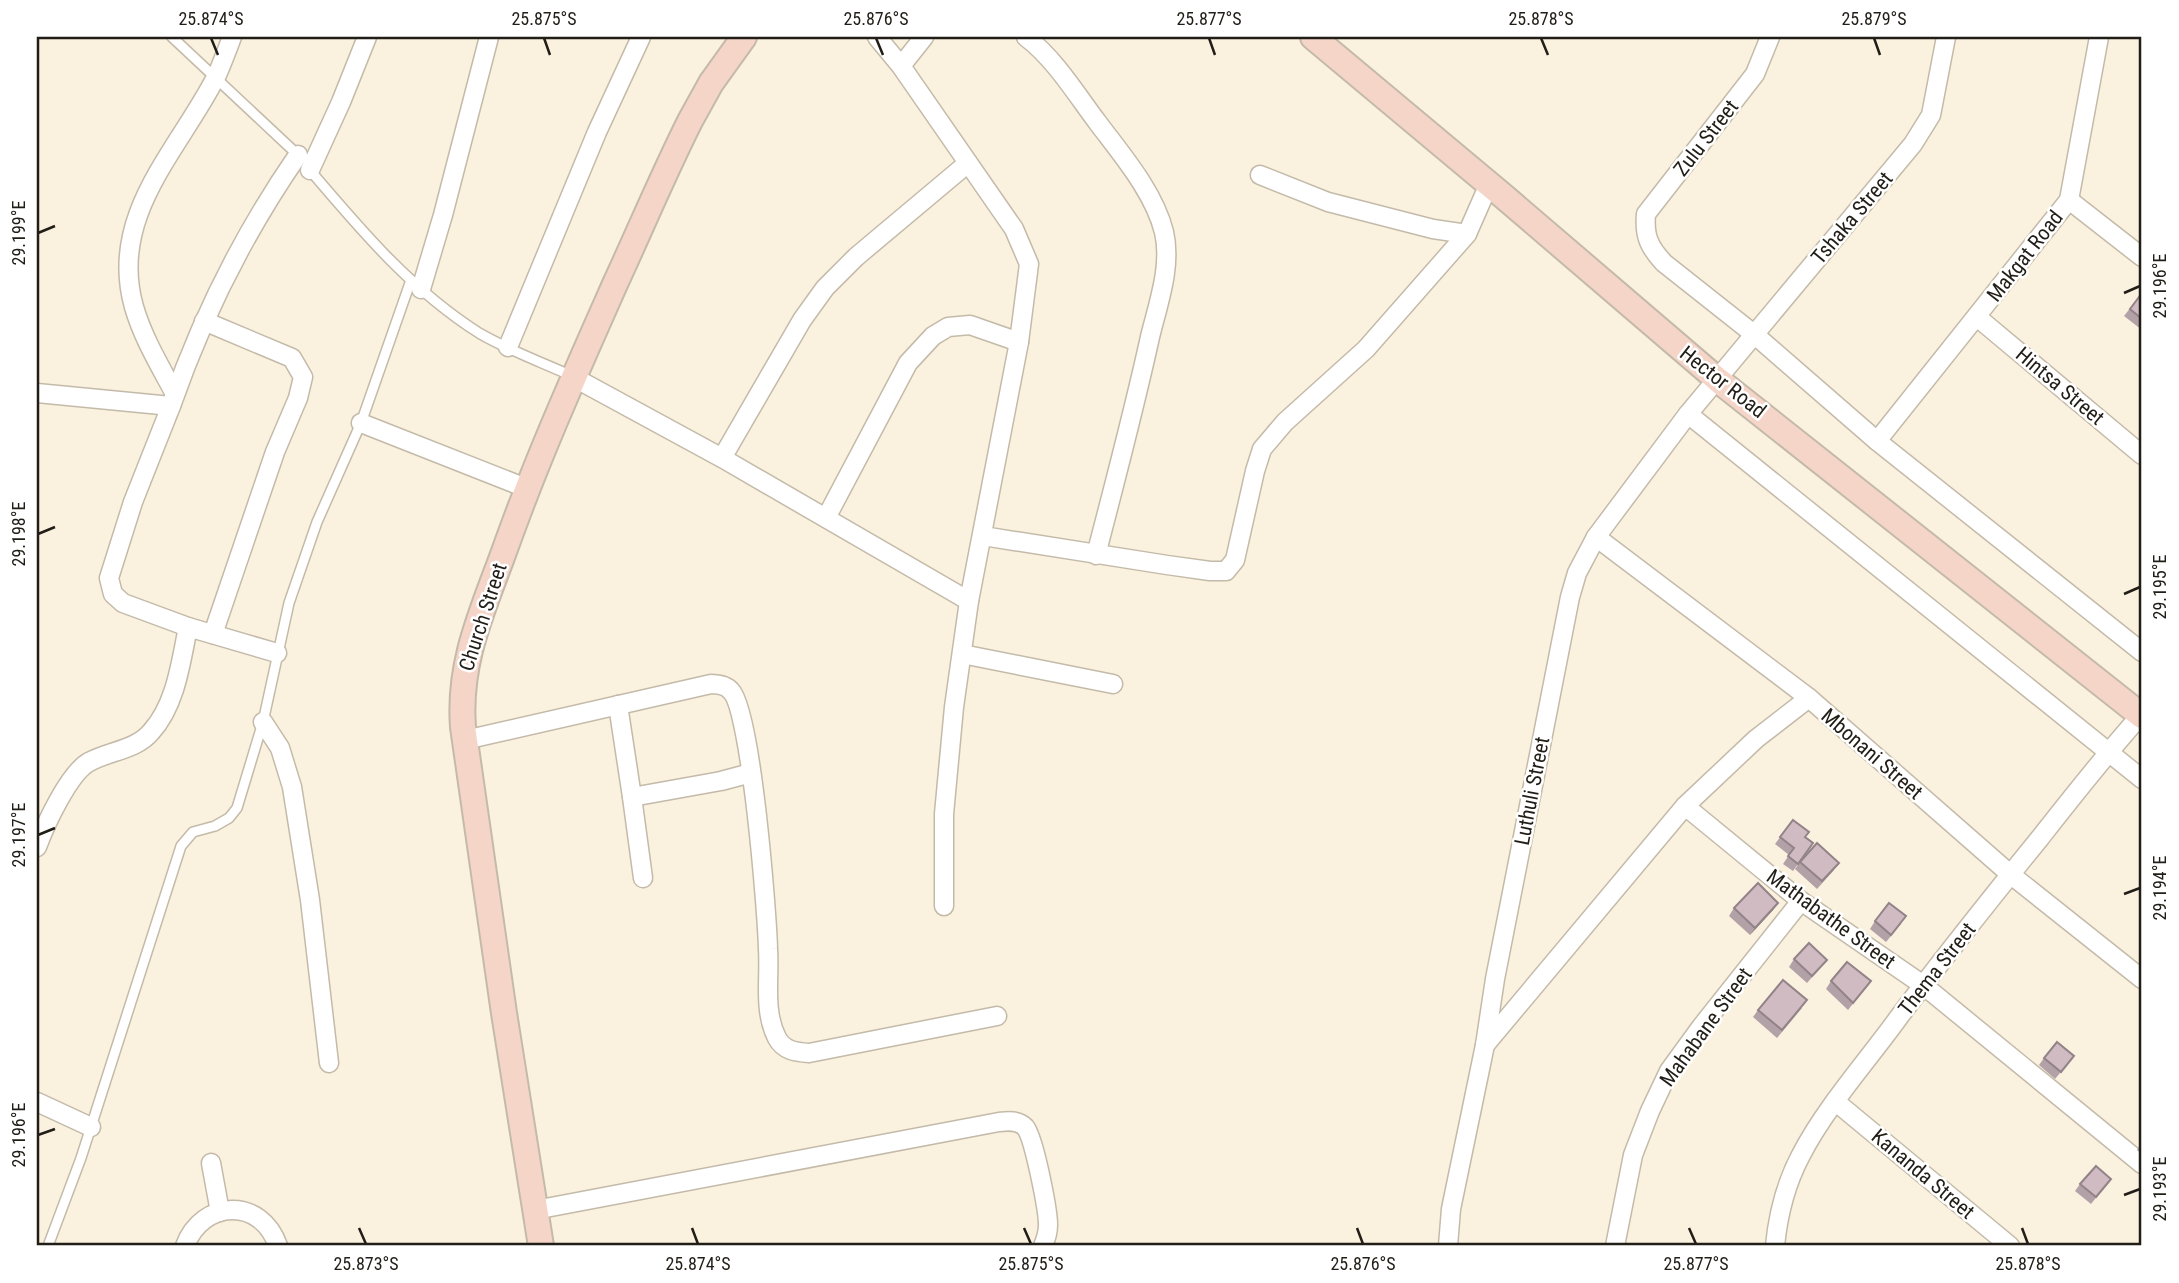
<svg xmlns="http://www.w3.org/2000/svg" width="2179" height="1283" viewBox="0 0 2179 1283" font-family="'Roboto Condensed',sans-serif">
<rect width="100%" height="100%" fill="#fbf1df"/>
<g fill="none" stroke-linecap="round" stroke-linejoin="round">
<defs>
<g id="lane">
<path d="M172 37 298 155"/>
<path d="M309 169C360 229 411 290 479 333 508 350 541 362 572 376"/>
<path d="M48 1246 81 1158 181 846 193 832 215 826 229 818 237 808 263 722 289 603 317 522 361 423 411 280"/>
</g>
<g id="street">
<path d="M877 37 901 66 1014 229 1029 264 1019 342 969 601 954 707 944 814V906"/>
<path d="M1026 37C1055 59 1076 94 1098 123 1122 155 1154 192 1164 232 1172 266 1158 304 1150 337 1134 410 1115 482 1096 555"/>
<path d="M1770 37 1755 74 1646 214C1644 236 1649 247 1664 263L1755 335 1877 441 2142 652"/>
<path d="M901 66 924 37"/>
<path d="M310 170 341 102 367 37"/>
<path d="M1260 175 1328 202 1433 229 1467 234"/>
<path d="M2069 200 2142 257"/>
<path d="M421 289 443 215 489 37"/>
<path d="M1977 317 2142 455"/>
<path d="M204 321 292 358 303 377 298 398 275 452 213 634"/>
<path d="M508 347 597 132 641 37"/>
<path d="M573 377 722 458 969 601"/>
<path d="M37 393 171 406C202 317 244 233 298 155"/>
<path d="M175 394C160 366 143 338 134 307 108 216 178 151 216 77 222 64 227 50 232 37"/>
<path d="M171 406 133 502 109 578 113 594 123 603 188 627 277 653"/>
<path d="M1688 414 2142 779"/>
<path d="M361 423 526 488"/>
<path d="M1877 441 2069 200 2099 37"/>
<path d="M722 458 802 320 825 288 856 257 968 163"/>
<path d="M826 518 908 363 933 336 948 327 970 325 1019 342"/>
<path d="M983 536 1167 565 1210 571H1226L1235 560 1255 471 1262 449 1285 422 1366 349 1467 234 1489 184"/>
<path d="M1596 537 1809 698 2010 874 2142 979"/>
<path d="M962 654 1113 684"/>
<path d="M618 705 632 797 721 781 751 773"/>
<path d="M263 722 280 748 292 787 310 900 329 1063"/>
<path d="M465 740 711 684C718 684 726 685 731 691 751 710 767 911 768 949 770 978 763 1011 777 1038 784 1051 796 1052 809 1053L997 1016"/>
<path d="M632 797 643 878"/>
<path d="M1685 806 1801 901 1923 985 2142 1164"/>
<path d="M37 847C45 825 69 773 89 762 109 751 136 750 151 732 176 705 181 661 188 627"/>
<path d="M1485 1045 1685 806 1756 739 1809 698"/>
<path d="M37 1102 91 1127"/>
<path d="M1836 1102 2010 1246"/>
<path d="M211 1163 220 1212"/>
<path d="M535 1210 999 1122C1008 1121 1018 1120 1025 1127 1034 1137 1048 1210 1048 1225 1048 1233 1046 1239 1043 1246"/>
<path d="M185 1246C202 1200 261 1196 278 1246"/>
<path d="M1448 1246 1451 1209 1485 1045 1495 979 1570 597 1577 573 1596 537 1688 414 1913 144 1931 115 1946 37"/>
<path d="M1615 1246 1633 1155 1650 1111 1669 1071 1701 1027 1801 901"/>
<path d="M1775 1246C1778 1215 1786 1183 1801 1155 1825 1108 1868 1060 1899 1017 1945 956 1992 897 2040 838 2073 796 2105 755 2141 715"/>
</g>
<g id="secondary">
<path d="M1313 37 1502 195 1718 380 2142 716"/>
<path d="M541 1246 504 1013 463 727C458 661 483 610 505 549 537 459 576 372 615 284 640 230 663 175 690 121L711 83 744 37"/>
</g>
</defs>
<use href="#lane" stroke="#c4baa9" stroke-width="12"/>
<use href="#street" stroke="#c4baa9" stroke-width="21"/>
<use href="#secondary" stroke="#c4baa9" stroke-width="28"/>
<use href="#lane" stroke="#fff" stroke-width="9"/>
<use href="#street" stroke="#fff" stroke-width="18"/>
<use href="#secondary" stroke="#f6d5c9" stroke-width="24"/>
</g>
<g fill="#b3a1a8">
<path d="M2142 293V330L2124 316Z"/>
<path d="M1793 820 1805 837 1813 843 1793 871 1783 864 1789 855 1775 844Z"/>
<path d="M1800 862 1834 870 1817 889 1795 869Z"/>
<path d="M1778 903 1773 910 1750 935 1729 916 1734 908Z"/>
<path d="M1875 921 1901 924 1886 942 1870 929Z"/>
<path d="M1794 959 1821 967 1807 983 1789 967Z"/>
<path d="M1831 981H1871L1848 1010 1826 989Z"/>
<path d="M1802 1008 1777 1038 1753 1017 1758 1010Z"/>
<path d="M2074 1056 2055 1079 2039 1065 2044 1058Z"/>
<path d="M2142 1142V1154L2137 1150Z"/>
<path d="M2111 1179 2091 1204 2075 1191 2080 1184Z"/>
</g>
<path fill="#928388" d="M1778 903 1773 910 1750 935 1755 928Z"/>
<g fill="#d0bbc3" stroke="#928388" stroke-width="2">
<path d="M2142 293V319L2130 309Z"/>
<path d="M1793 820 1809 832 1805 837 1813 843 1798 864 1788 856 1794 848 1780 837Z"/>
<path d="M1817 843 1839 863 1822 881 1800 862Z"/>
<path d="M1758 883 1778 903 1755 928 1734 908Z"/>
<path d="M1889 903 1906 916 1891 935 1875 921Z"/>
<path d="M1809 943 1827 960 1812 976 1794 959Z"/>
<path d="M1847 962 1871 981 1853 1003 1831 981Z"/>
<path d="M1783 980 1807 1000 1782 1030 1758 1010Z"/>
<path d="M2057 1042 2074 1056 2061 1072 2044 1058Z"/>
<path d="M2096 1166 2111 1179 2096 1197 2080 1184Z"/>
</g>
<path fill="none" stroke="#211d17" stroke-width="2.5" d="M211 38 218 55M544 38 550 55M876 38 883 55M1209 38 1215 55M1541 38 1548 55M1874 38 1880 55M38 233 55 226M2124 293 2140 286M38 534 55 527M2124 594 2140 587M38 835 55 828M2124 894 2140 888M38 1135 55 1129M2124 1195 2140 1189M359 1228 366 1244M692 1228 698 1244M1024 1228 1031 1244M1357 1228 1363 1244M1689 1228 1696 1244M2022 1228 2028 1244"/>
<g text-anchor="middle" stroke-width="5" stroke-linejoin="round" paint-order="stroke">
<g font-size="21" fill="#211d17" stroke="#fff">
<text transform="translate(1706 138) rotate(-52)" y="7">Zulu Street</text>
<text transform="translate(1852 218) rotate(-50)" y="7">Tshaka Street</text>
<text transform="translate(2025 256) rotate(-52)" y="7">Makgat Road</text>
<text transform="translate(1723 382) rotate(38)" y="7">Hector Road</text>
<text transform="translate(2060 386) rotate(40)" y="7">Hintsa Street</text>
<text transform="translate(483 617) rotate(-72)" y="7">Church Street</text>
<text transform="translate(1872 754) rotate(41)" y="7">Mbonani Street</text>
<text transform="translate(1532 791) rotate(-79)" y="7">Luthuli Street</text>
<text transform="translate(1831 919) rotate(36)" y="7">Mathabathe Street</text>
<text transform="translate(1937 969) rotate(-52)" y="7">Thema Street</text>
<text transform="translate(1706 1027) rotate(-54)" y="7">Mahabane Street</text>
<text transform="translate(1923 1174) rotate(40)" y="7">Kananda Street</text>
</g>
</g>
<rect width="2179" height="1283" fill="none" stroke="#ffffff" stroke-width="77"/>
<rect x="38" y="38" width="2102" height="1206" fill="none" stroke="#211d17" stroke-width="2.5"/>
<g font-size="18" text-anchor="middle" fill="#211d17">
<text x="211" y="25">25.874°S</text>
<text x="544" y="25">25.875°S</text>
<text x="876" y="25">25.876°S</text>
<text x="1209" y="25">25.877°S</text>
<text x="1541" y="25">25.878°S</text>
<text x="1874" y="25">25.879°S</text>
<text transform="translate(19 233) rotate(-90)" y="6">29.199°E</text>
<text transform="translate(2160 286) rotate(-90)" y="6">29.196°E</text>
<text transform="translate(19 534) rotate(-90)" y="6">29.198°E</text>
<text transform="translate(2160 587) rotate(-90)" y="6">29.195°E</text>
<text transform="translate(19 835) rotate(-90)" y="6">29.197°E</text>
<text transform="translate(2160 888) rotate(-90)" y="6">29.194°E</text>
<text transform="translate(19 1135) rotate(-90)" y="6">29.196°E</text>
<text transform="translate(2160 1189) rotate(-90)" y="6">29.193°E</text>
<text x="366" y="1270">25.873°S</text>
<text x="698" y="1270">25.874°S</text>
<text x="1031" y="1270">25.875°S</text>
<text x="1363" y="1270">25.876°S</text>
<text x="1696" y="1270">25.877°S</text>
<text x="2028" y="1270">25.878°S</text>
</g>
</svg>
